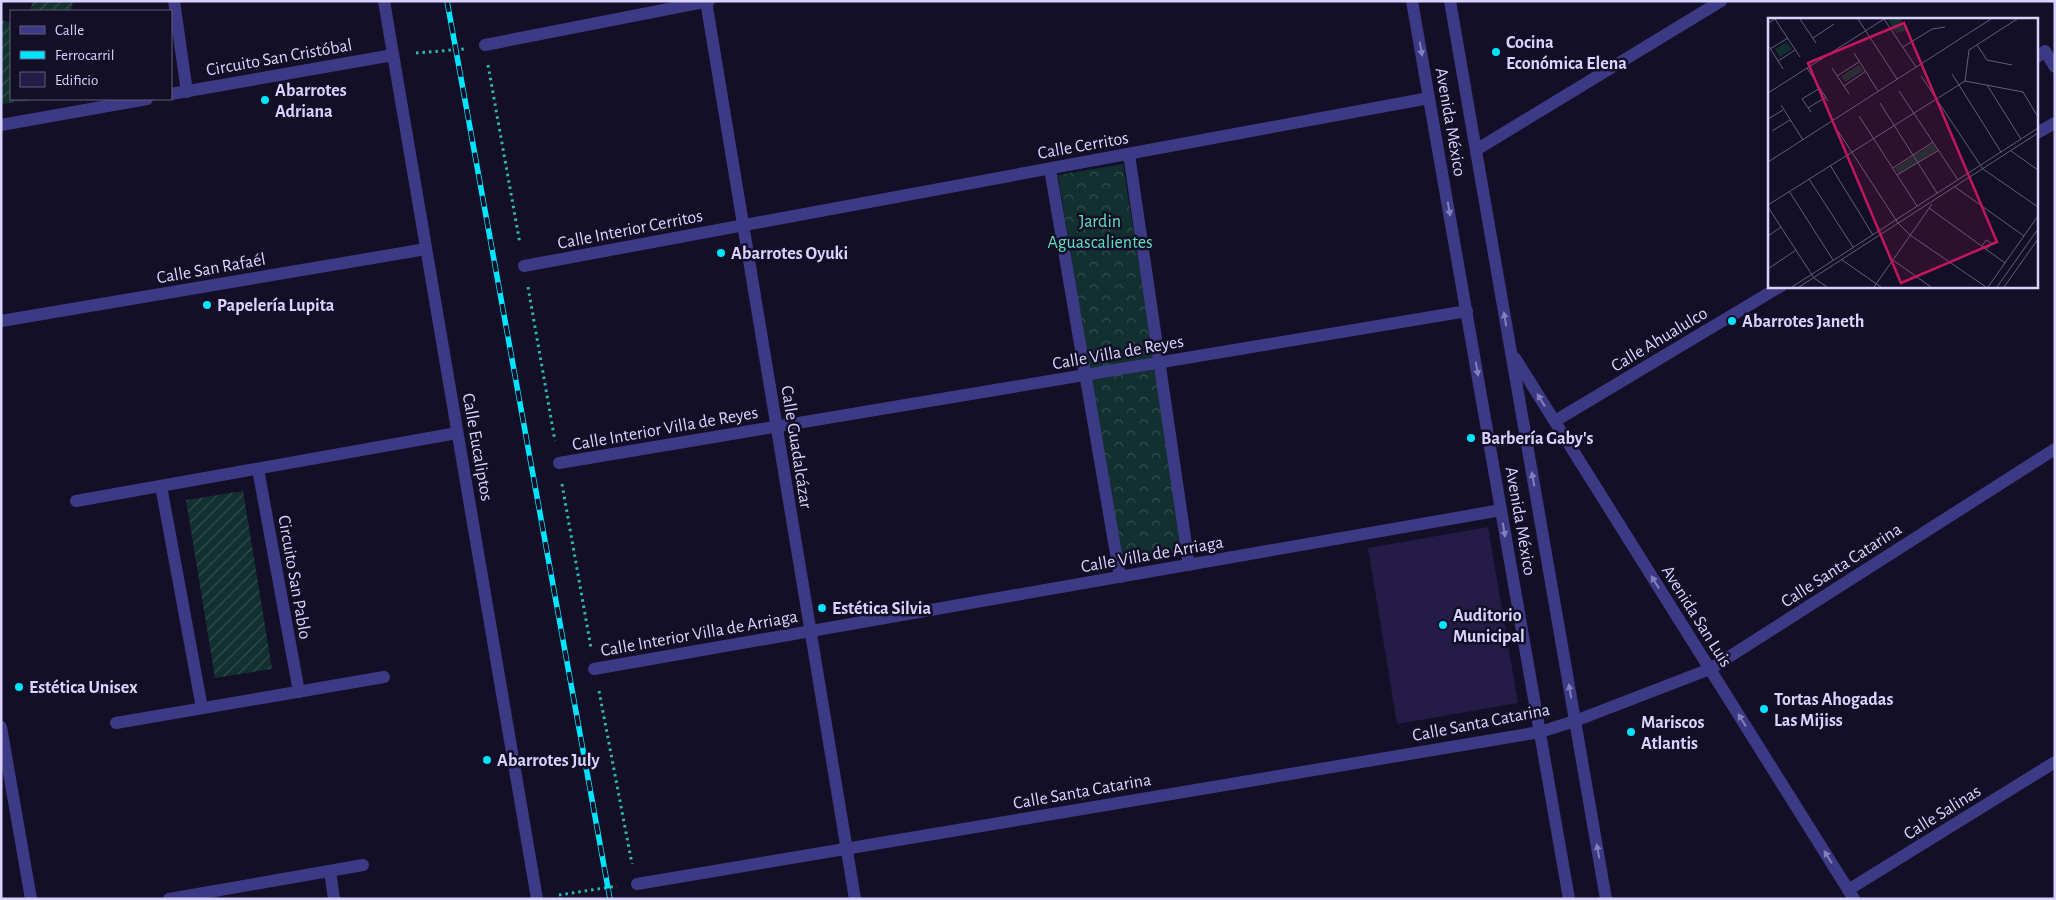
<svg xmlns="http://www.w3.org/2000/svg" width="2056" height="900" viewBox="0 0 2056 900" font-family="'Alegreya Sans',sans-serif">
<defs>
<pattern id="forest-crowns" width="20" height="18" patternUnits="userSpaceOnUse" patternTransform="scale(1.25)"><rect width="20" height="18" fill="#12302f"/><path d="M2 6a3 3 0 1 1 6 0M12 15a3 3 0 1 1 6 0" fill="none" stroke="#344d4e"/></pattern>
<pattern id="garden-furrows" width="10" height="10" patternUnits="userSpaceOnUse" patternTransform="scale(1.25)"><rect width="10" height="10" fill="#12302f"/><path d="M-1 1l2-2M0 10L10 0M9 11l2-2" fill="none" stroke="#344d4e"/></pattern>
</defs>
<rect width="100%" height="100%" fill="#130f26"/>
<path fill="url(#forest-crowns)" d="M1123 164 1184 550 1120 561 1058 175Z"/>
<g fill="url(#garden-furrows)">
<path d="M33 1H73L71 11H30Z"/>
<path d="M1 20 11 23V99H40L1 104Z"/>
<path d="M243 491 272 669 215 678 186 500Z"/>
</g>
<path fill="#241b47" d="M1488 527 1518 703 1397 724 1368 548Z"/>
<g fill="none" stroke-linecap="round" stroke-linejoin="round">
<g stroke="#2fb8b0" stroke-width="3" stroke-dasharray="2.5 4" stroke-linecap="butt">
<path d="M416 53 464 49"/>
<path d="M488 65 520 244"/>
<path d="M528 287 555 441"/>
<path d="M562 484 591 648"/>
<path d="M599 691 632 864"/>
<path d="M559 895 617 886"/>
</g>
<g stroke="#3d3a85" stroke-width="12">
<path d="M174 1 187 92"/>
<path d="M384 1 537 899"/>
<path d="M706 1 855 899"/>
<path d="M1412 1 1569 899"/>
<path d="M1450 1 1606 899"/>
<path d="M485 45 709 1"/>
<path d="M2037 57 2045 51 2055 67"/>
<path d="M171 94 393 55"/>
<path d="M1 125 147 99"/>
<path d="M2037 133 2055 123"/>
<path d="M1476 150 1721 1"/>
<path d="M1129 154 1189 565"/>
<path d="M1050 169 1120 577"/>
<path d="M524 266 1429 98"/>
<path d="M1 321 426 249"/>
<path d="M1515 358 1854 899"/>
<path d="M1555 421 1781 286"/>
<path d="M559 463 1467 311"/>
<path d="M258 469 299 692"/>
<path d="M161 486 202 708"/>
<path d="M76 501 457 433"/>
<path d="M594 669 1501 510"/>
<path d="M116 723 384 677"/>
<path d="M1 727 31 899"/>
<path d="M330 871 334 899"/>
<path d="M637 884 1540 732 1575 721 1710 669 2055 449"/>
<path d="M1848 890 2055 762"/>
<path d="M169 899 363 865"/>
</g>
<defs>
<path id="rail" d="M447 1 610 899"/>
</defs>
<use href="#rail" stroke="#00e5ff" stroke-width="5.5"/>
<use href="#rail" stroke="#130f26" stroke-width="4" stroke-dasharray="11" stroke-linecap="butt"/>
</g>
<defs><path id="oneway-solid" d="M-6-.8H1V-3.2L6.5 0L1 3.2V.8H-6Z" transform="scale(1.25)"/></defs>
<g fill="#837fbc">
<use href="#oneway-solid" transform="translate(1421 49) rotate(80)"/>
<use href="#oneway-solid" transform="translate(1449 209) rotate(80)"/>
<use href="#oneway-solid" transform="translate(1505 319) rotate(-100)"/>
<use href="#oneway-solid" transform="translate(1477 369) rotate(80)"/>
<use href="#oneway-solid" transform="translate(1541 400) rotate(-122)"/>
<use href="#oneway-solid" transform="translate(1533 479) rotate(-100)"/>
<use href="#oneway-solid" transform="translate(1504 530) rotate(80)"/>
<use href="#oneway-solid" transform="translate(1655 582) rotate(-122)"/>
<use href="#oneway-solid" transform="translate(1570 691) rotate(-100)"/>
<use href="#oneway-solid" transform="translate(1742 720) rotate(-122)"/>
<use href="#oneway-solid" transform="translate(1598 851) rotate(-100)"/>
<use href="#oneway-solid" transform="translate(1828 857) rotate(-122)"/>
</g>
<g fill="#00e5ff" stroke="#130f26" stroke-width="2">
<circle cx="1496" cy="52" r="5"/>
<circle cx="265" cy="100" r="5"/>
<circle cx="721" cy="253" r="5"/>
<circle cx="207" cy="305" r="5"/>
<circle cx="1732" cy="321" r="5"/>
<circle cx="1471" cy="438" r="5"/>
<circle cx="822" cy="608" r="5"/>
<circle cx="1443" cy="625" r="5"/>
<circle cx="19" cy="687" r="5"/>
<circle cx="1764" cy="709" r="5"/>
<circle cx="1631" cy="732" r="5"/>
<circle cx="487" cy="760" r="5"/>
</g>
<g text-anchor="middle" stroke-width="5" stroke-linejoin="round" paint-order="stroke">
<g font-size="18" font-weight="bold" fill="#d9d4ff" stroke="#130f26" text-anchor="start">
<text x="1506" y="48">Cocina<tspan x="1506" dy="21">Económica Elena</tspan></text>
<text x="275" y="96">Abarrotes<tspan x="275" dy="21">Adriana</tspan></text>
<text x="731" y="259">Abarrotes Oyuki</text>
<text x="217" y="311">Papelería Lupita</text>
<text x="1742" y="327">Abarrotes Janeth</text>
<text x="1481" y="444">Barbería Gaby's</text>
<text x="832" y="614">Estética Silvia</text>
<text x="1453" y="621">Auditorio<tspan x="1453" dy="21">Municipal</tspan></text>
<text x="29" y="693">Estética Unisex</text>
<text x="1774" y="705">Tortas Ahogadas<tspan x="1774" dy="21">Las Mijiss</tspan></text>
<text x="1641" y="728">Mariscos<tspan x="1641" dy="21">Atlantis</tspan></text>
<text x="497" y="766">Abarrotes July</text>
</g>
<g font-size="18" fill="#d9d4ff" stroke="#130f26">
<text transform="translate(279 57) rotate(-10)" y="6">Circuito San Cristóbal</text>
<text transform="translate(1451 122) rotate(80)" y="6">Avenida México</text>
<text transform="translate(1083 145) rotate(-10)" y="6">Calle Cerritos</text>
<text transform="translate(630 229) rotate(-11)" y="6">Calle Interior Cerritos</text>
<text transform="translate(211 268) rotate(-10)" y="6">Calle San Rafaél</text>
<text transform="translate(1659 339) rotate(-31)" y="6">Calle Ahualulco</text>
<text transform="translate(1118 352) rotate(-10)" y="6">Calle Villa de Reyes</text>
<text transform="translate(665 428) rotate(-10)" y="6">Calle Interior Villa de Reyes</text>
<text transform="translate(478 447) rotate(80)" y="6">Calle Eucaliptos</text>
<text transform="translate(797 447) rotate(81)" y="6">Calle Guadalcázar</text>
<text transform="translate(1521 521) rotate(80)" y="6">Avenida México</text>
<text transform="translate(1152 554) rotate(-10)" y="6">Calle Villa de Arriaga</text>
<text transform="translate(1841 565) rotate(-33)" y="6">Calle Santa Catarina</text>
<text transform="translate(295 577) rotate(80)" y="6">Circuito San Pablo</text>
<text transform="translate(1697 616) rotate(58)" y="6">Avenida San Luis</text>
<text transform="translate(699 633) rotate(-10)" y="6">Calle Interior Villa de Arriaga</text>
<text transform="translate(1481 722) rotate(-11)" y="6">Calle Santa Catarina</text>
<text transform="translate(1082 791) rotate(-10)" y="6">Calle Santa Catarina</text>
<text transform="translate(1942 812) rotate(-32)" y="6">Calle Salinas</text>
</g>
<g font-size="18" fill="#5fe0c0" stroke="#130f26">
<text x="1100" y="227">Jardin<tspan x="1100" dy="21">Aguascalientes</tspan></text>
</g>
</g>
<g transform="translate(1768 18)">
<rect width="270" height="270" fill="#130f26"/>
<path d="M165 125 169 132 131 156 127 150Z" fill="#12302f"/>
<path d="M133 1 134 8H139L140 12 128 15 120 2ZM19 24 24 31 12 39 7 31ZM91 47 95 53 77 64 73 58Z" fill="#12302f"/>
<path fill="none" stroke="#625e7d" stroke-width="1" d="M32 1 48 25M90 1 129 61M116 1 148 49M0 5 7 1 32 39M45 20 66 6M0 27 15 51M209 27 219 42 244 47M135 29 164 11 177 9M2 31 20 20M86 35 110 73M10 43 27 32M39 50 60 83M64 50 81 76M184 56 233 134M69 58 91 44M153 58 215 151 270 189M197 63 201 32 249 1M219 67 253 121M76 68 98 53M131 73 190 162M0 75 116 1M112 85 169 175M13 87 35 122M40 90 58 79M43 94 34 81 52 70M91 98 149 188M0 101 15 92M4 113 22 102M70 113 130 205 142 217 218 269M243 133 270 152M0 144 223 1M62 147 105 217M125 150 165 124M129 157 171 132M41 161 85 229M187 169 256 218M21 173 65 242M0 187 197 63 255 74 270 99M0 189 46 260 59 269M161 190 237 245M0 218 13 209M214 228 218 222 223 225 219 231M74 242 113 269M125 242 163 269M0 251 28 232M24 269 270 110M31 269 270 115M106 269 164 186M220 269 270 198M229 269 270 211M236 269 270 221"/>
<path fill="#c2185b" fill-opacity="0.15" stroke="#c2185b" stroke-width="2.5" d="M136 5 229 224 133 265 40 45Z"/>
<rect width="270" height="270" fill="none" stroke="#d9d4ff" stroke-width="2.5"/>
</g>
<rect width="2056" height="900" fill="none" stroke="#d9d4ff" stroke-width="5"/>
<rect x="10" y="10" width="162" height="90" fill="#130f26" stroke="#625e7d"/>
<rect x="20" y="26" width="25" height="8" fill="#3d3a85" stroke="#625e7d"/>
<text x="55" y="35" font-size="15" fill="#d9d4ff">Calle</text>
<rect x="20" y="51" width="25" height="8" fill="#00e5ff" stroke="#625e7d"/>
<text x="55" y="60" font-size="15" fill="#d9d4ff">Ferrocarril</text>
<rect x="20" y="72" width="25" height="15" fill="#241b47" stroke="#625e7d"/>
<text x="55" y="85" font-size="15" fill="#d9d4ff">Edificio</text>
</svg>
